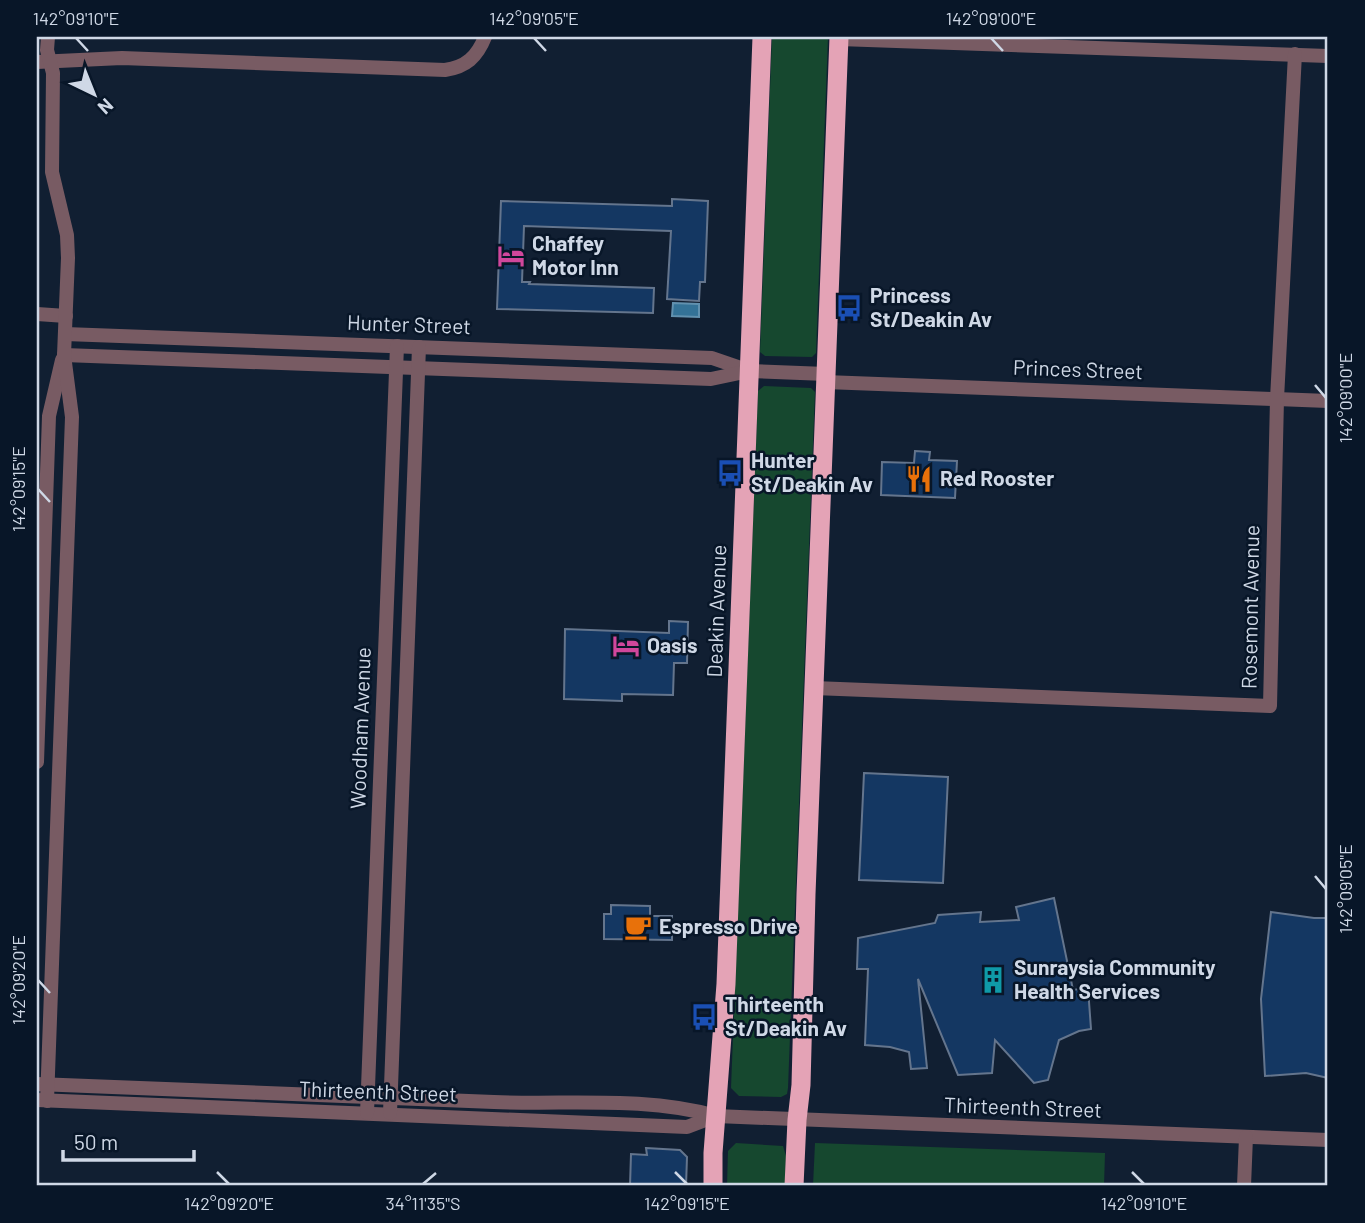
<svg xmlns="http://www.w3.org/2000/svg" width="1365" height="1223" viewBox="0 0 1365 1223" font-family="Barlow,sans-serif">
<rect width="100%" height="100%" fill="#111f32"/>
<g fill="#16482f">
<path d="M772 37H828L816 353 812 357 765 356 760 352Z"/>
<path d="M764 386 811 388 815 392 788 1088 787 1094 781 1097 739 1096 731 1088 758 391Z"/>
<path d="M736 1143 783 1146 786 1156 785 1186H727L728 1151Z"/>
<path d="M815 1143 1105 1153 1104 1186H813Z"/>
</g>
<path fill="#347297" stroke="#6291af" stroke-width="2" d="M673 303 699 304V317L672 316Z"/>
<g fill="#143762" stroke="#64758d" stroke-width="2">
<path d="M672 199 708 201 705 282H700L699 301 667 299 671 231 524 226 522 282H530L529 284 654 288 653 313 497 309 501 201 672 206Z"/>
<path d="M915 451 930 452 929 460 957 461 955 498 881 495 882 462 914 463Z"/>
<path d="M669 621 688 622 687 663H674L673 695 622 694V701L564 699 565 629 669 633Z"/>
<path d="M864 773 948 777 943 883 859 880Z"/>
<path d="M1054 898 1073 990 1088 988 1091 1029 1079 1031 1059 1040 1048 1080 1034 1083 995 1040 992 1073 958 1075 918 979 927 1068 911 1069 909 1052 890 1047 865 1045 868 969H857L858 938 935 923 938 915 981 912 980 922 1019 920 1016 907Z"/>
<path d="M611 905 650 906V916H672V940L604 939V914H611Z"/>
<path d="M1271 912 1314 918H1328V1078L1306 1073 1265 1076 1261 999Z"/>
<path d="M646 1148 680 1150 687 1157 686 1186H630L631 1154 647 1155Z"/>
</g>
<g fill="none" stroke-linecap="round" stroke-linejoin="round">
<g stroke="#785b63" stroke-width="14">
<path d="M839 39 1328 56"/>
<path d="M37 62 122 58 445 70C466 67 477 57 485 37"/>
<path d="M37 314 66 316"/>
<path d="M65 334 712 358 747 370"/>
<path d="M64 355 711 379 749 371 826 374"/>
<path d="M825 382 1328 401"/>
<path d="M814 688 1270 706 1277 399 1295 54"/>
<path d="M37 762 49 416 62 360"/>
<path d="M37 1084C189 1089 341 1096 494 1102 567 1105 644 1096 716 1116L1328 1140"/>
<path d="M37 1100 687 1127 716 1116"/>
<path d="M47 1101 72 417 64 355 68 258 67 235 52 172 53 73 47 50 48 37"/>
<path d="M367 1113 397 346"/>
<path d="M390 1113 419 347"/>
<path d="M1244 1186 1246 1137"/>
</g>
<g stroke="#e4a3b6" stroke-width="19">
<path d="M713 1186V1153L726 984 762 37"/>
<path d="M794 1186 797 1120 801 1085 806 894 839 37"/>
</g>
</g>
<path fill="none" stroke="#cfd8e6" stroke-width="2.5" d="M76 38 88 51M534 38 546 51M991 38 1003 51M1315 385 1326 398M38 489 50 502M1315 876 1326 889M38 980 50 993M217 1172 229 1184M675 1172 687 1184M1132 1172 1144 1184M423 1184 436 1173"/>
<defs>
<symbol id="hotel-bare" viewBox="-9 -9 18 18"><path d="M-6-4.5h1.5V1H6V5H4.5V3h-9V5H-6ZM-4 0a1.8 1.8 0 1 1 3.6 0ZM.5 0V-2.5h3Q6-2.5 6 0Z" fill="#d1479c" stroke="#081628" stroke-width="2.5" paint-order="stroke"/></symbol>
<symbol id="bus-bare" viewBox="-9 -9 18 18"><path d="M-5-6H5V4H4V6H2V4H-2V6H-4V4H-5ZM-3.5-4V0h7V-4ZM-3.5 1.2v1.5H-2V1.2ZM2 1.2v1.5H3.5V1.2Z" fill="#1a4fb4" stroke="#081628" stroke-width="2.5" paint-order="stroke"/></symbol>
<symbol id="restaurant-bare" viewBox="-9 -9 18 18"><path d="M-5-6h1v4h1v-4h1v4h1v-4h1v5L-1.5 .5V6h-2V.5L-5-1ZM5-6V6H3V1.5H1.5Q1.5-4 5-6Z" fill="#e8710a" stroke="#081628" stroke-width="2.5" paint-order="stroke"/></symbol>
<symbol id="cafe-bare" viewBox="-9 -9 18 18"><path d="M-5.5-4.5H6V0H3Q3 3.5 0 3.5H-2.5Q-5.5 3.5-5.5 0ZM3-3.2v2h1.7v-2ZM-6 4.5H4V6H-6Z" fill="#e8710a" stroke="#081628" stroke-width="2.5" paint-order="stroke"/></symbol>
<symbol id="building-bare" viewBox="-9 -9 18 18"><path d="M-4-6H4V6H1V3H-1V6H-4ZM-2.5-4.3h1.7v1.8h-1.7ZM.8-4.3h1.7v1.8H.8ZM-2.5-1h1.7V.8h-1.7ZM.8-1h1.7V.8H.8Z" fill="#0f9aa8" stroke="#081628" stroke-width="2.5" paint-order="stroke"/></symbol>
</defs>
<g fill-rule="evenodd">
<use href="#hotel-bare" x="492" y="237" width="38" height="38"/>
<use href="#bus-bare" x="830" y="289" width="38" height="38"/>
<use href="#bus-bare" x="711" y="454" width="38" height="38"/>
<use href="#restaurant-bare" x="900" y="460" width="38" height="38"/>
<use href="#hotel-bare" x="607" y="627" width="38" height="38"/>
<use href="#cafe-bare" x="619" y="908" width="38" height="38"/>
<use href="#building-bare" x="974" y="961" width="38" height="38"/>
<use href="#bus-bare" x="685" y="998" width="38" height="38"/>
</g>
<g text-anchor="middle" stroke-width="5" stroke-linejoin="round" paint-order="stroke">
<g font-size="21" font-weight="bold" fill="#cfd8e6" stroke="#081628" text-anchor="start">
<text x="532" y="251">Chaffey<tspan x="532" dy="24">Motor Inn</tspan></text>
<text x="870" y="303">Princess<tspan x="870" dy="24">St/Deakin Av</tspan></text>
<text x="751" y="468">Hunter<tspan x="751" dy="24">St/Deakin Av</tspan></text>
<text x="940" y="486">Red Rooster</text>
<text x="647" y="653">Oasis</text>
<text x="659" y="934">Espresso Drive</text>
<text x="1014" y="975">Sunraysia Community<tspan x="1014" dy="24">Health Services</tspan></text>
<text x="725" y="1012">Thirteenth<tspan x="725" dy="24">St/Deakin Av</tspan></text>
</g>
<g font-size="21" fill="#cfd8e6" stroke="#081628">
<text transform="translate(409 325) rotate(2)" y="7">Hunter Street</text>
<text transform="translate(1078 370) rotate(2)" y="7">Princes Street</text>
<text transform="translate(1251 607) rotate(-89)" y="7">Rosemont Avenue</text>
<text transform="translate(717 611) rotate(-88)" y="7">Deakin Avenue</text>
<text transform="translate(361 728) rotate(-88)" y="7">Woodham Avenue</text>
<text transform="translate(378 1092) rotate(2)" y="7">Thirteenth Street</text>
<text transform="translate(1023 1108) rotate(2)" y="7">Thirteenth Street</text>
</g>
</g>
<rect width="1365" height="1223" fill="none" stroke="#081628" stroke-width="77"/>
<g transform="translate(94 94) rotate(137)" stroke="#081628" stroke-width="5" paint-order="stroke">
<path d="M0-5L12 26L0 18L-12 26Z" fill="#cfd8e6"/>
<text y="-10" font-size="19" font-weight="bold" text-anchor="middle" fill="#cfd8e6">N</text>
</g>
<path d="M63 1150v10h131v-10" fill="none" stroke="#cfd8e6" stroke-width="3.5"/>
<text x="74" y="1150" font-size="21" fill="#cfd8e6" stroke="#081628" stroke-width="5" paint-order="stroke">50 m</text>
<rect x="38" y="38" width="1288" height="1146" fill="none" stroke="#cfd8e6" stroke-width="2.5"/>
<g font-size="18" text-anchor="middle" fill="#cfd8e6">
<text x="76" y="25">142°09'10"E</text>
<text x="534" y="25">142°09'05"E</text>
<text x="991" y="25">142°09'00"E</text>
<text transform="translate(1346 398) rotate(-90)" y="6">142°09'00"E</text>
<text transform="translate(19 489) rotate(-90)" y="6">142°09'15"E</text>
<text transform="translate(1346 889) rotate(-90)" y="6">142°09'05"E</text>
<text transform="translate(19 980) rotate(-90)" y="6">142°09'20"E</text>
<text x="229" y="1210">142°09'20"E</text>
<text x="423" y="1210">34°11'35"S</text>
<text x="687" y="1210">142°09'15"E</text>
<text x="1144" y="1210">142°09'10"E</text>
</g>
</svg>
